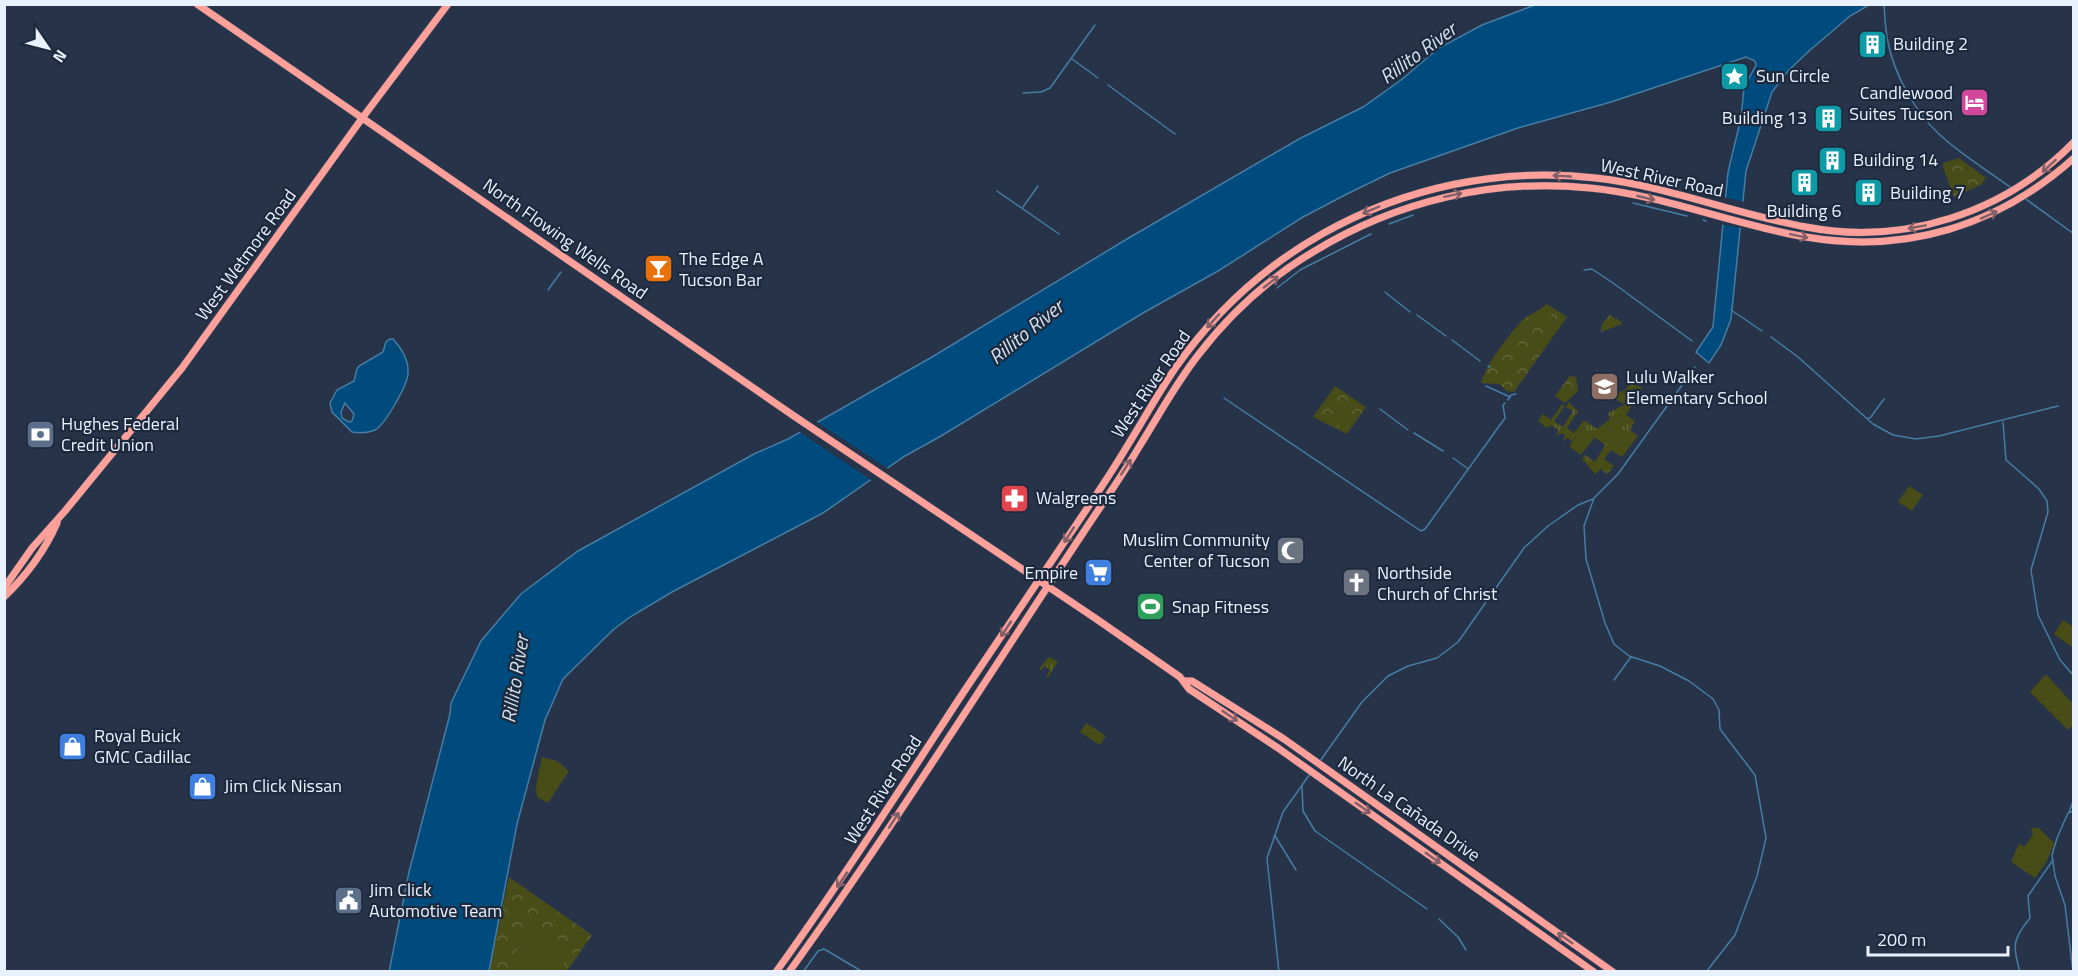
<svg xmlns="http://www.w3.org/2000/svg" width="2078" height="976" viewBox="0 0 2078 976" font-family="'Titillium Web',sans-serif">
<defs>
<pattern id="grass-tufts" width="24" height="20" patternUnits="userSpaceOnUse" patternTransform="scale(1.5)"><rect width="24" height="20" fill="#484d18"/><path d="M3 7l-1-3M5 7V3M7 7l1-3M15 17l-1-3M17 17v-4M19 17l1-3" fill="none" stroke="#62673b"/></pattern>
<pattern id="park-crowns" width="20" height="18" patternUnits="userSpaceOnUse" patternTransform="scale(1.5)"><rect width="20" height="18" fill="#484d18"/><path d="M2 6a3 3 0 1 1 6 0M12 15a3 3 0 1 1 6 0" fill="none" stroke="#62673b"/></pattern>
</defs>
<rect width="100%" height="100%" fill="#273348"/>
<g fill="url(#grass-tufts)">
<path d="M1638 385 1642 388 1626 415 1635 421 1630 430 1638 436 1622 457 1611 450 1604 459 1614 466 1607 474 1601 469 1595 474 1582 459 1585 455 1595 462 1605 445 1582 428 1572 441 1568 438 1563 441 1565 435 1561 433 1556 436 1558 430 1551 425 1547 428 1538 421 1543 414 1551 420 1562 404 1565 406 1554 421 1563 427 1573 411 1566 407 1569 402 1578 411 1567 428 1574 433 1584 420 1597 429 1610 419 1608 413 1624 405Z"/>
<path d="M1049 657 1058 662 1048 677 1046 676 1050 670 1045 666 1041 670 1039 669Z"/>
</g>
<g fill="url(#park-crowns)">
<path d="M1959 158 1986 178 1982 184 1954 197 1943 167V163Z"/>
<path d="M1547 304 1567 317 1514 392 1507 391 1499 384 1481 383C1487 364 1506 338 1520 323 1526 316 1539 311 1547 304Z"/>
<path d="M1610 315 1622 322V324L1601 332 1602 324Z"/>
<path d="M1570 376 1576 377 1578 391 1565 403 1555 396Z"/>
<path d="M1633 379 1639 383 1623 404 1617 400 1616 393 1625 390Z"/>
<path d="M1335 386 1366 407 1347 434 1313 417Z"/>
<path d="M509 877 592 935 567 971 489 972Z"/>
</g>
<g fill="#484d18">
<path d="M1549 314 1562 323 1555 333 1542 323Z"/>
<path d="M1338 410 1351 420 1344 430 1331 420Z"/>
<path d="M1582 428 1595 437 1581 455 1569 446Z"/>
<path d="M1616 430 1635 436 1619 454 1598 438 1604 432Z"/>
<path d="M1909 486 1923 495 1912 511 1898 502Z"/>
<path d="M2063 620 2073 627V648L2054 634Z"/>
<path d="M2046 674 2073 704V725L2068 730 2030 692Z"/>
<path d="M1086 723 1106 736 1100 745 1080 732Z"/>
<path d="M542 757 557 761 569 771 548 803 537 797 536 786Z"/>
<path d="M2031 828H2039L2054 843 2047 861 2035 878 2011 862 2019 844 2024 847 2033 835Z"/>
<path d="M536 924 573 949 568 959 557 971H515L508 966 531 925Z"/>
</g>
<g fill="#004b7d" stroke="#467da4" stroke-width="1.5" fill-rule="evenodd">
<path d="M1535 5H1869L1850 16 1809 51 1788 71 1772 92 1746 171 1731 319 1721 345 1709 363 1696 352 1713 327 1728 172 1741 118 1744 88 1756 65 1755 61 1746 57 1611 102 1518 128 1390 173 1347 194 1303 217 1218 271 1143 313 941 436 905 456 823 513 672 592 630 617 613 630 563 679 545 720 517 824 489 971 389 972 409 872 450 714 451 703 481 641 521 594 578 551 754 454 788 439 932 357 1127 239 1299 139 1363 107 1401 80 1439 48 1482 25Z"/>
<path d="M390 339H393C401 348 409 361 408 373 408 384 385 425 375 430 368 433 359 433 352 432L332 412 330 403 337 390 354 381 357 369 359 366 383 352 386 342ZM345 403 354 414 352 421 349 422 342 418 341 412Z"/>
</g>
<g fill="#273348">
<path d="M1723 197 1744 202 1741 228 1720 224Z"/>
<path d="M814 420 890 470 874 482 797 430Z"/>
</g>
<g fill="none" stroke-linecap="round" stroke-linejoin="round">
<g stroke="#467da4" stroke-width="1.5">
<path d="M1884 4C1885 17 1885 30 1888 42 1894 74 1915 112 1939 134 1960 154 1987 170 2010 187"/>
<path d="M1072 59 1098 78"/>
<path d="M1108 85 1175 134"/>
<path d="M1023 93 1041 92 1050 88 1095 25"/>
<path d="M997 191 1059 234"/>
<path d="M2023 197 2074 234"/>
<path d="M1633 203 1687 216"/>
<path d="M1023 207 1038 186"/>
<path d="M1703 220 1706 221"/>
<path d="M1389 224 1413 215"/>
<path d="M1584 270 1592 269 1613 283 1692 341"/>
<path d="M1277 288 1300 270 1371 234"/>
<path d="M548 290 561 272"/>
<path d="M1385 292 1410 312"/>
<path d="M1731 310 1762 331"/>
<path d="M1417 315 1446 336"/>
<path d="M1771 337 1798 357 1873 424 1893 435 1916 439 1939 436 2058 406"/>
<path d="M1452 340 1480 361"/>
<path d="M1488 366 1490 367"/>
<path d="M1695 367 1618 474 1594 498 1584 526 1586 559 1605 623 1614 644 1629 656 1660 666 1689 681 1713 699 1719 710 1720 729 1755 775 1766 838 1757 876 1735 935 1706 972"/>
<path d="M1486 386 1510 397"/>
<path d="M1224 398 1421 531 1425 529 1505 418 1503 405 1505 403"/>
<path d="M1508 400 1511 395 1516 394"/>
<path d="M1380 409 1408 430"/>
<path d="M1868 418H1870L1884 399"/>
<path d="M2003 422 2006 460 2039 489 2047 501 2048 512 2031 570 2038 615 2060 660 2074 676"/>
<path d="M1414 433 1443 451"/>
<path d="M1453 458 1467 468"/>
<path d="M1614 680 1631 657"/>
<path d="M1320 761 1362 702 1388 676 1408 666 1437 658 1458 642 1524 548 1548 526 1578 505 1593 499"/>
<path d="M1302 786 1303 811 1315 831 1427 909"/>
<path d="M2069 812 2074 799"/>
<path d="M1275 836 1296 870"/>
<path d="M1439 919 1458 937 1466 950"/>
<path d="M4 969 7 972"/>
<path d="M803 972 818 951 824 949 863 972"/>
<path d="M1279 972 1267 858 1283 812 1310 774"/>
<path d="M2020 972C2012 945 2013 939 2030 918L2028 896 2053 860"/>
<path d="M2073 972 2065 905 2055 876 2052 855 2057 838 2068 813 2074 811"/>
</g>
<defs>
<g id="major">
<path d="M197 4 794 416 1095 618 1180 677 1189 689 1278 748 1594 972"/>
<path d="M4 588 32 548 65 511 182 368 363 117 448 4"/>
<path d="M4 597C26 576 45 550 57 523"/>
<path d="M1184 681H1192L1284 739 1613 972"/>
<path d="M776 972C840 883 899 791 959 699 991 651 1023 604 1055 556 1079 520 1104 485 1126 448 1143 421 1158 393 1176 367 1214 313 1264 267 1322 234 1405 187 1501 167 1596 178 1667 186 1735 214 1806 227 1903 246 2005 213 2074 142"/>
<path d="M789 972C892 829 986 679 1083 533 1102 504 1122 476 1139 447 1159 415 1176 383 1199 354 1230 314 1269 278 1313 252 1396 201 1493 178 1590 188 1664 195 1733 225 1806 237 1906 254 1998 226 2074 158"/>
</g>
</defs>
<use href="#major" stroke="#465165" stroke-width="8"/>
<use href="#major" stroke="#ffa19a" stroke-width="7"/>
</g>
<defs><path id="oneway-shaft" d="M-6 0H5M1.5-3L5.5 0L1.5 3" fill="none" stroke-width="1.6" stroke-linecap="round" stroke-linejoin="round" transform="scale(1.5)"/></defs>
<g stroke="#835f67">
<use href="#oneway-shaft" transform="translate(2049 166) rotate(138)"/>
<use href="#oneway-shaft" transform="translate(1562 176) rotate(-177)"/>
<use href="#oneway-shaft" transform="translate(1453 195) rotate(-12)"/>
<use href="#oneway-shaft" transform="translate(1646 198) rotate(13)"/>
<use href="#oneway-shaft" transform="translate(1371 210) rotate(157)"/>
<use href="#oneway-shaft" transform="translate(1989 215) rotate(-24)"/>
<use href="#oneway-shaft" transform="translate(1917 227) rotate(170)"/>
<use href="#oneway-shaft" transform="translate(1799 236) rotate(12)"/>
<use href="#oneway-shaft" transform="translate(1271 282) rotate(-38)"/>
<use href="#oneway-shaft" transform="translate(1213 321) rotate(132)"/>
<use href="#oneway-shaft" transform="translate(1126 467) rotate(-57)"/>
<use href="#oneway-shaft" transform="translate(1069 535) rotate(123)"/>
<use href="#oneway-shaft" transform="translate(1006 629) rotate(124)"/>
<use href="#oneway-shaft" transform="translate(1230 716) rotate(34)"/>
<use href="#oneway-shaft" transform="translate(1363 808) rotate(35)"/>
<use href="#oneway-shaft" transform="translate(894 820) rotate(-57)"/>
<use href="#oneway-shaft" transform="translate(1433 858) rotate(35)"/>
<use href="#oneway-shaft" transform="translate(842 880) rotate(124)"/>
<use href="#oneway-shaft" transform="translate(1565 938) rotate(-145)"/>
</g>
<defs>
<symbol id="building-square" viewBox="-11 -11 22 22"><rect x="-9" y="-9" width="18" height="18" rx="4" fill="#0f9aa8" stroke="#1d293d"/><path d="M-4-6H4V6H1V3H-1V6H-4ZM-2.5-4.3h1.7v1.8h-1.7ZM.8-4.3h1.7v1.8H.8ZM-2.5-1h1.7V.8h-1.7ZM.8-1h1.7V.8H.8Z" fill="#fff"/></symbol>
<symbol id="sight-square" viewBox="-11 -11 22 22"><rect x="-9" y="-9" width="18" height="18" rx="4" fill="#0f9aa8" stroke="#1d293d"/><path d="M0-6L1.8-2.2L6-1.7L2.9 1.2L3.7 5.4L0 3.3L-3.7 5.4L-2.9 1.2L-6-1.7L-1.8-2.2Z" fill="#fff"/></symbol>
<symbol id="hotel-square" viewBox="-11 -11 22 22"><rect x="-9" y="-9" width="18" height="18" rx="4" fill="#d1479c" stroke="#1d293d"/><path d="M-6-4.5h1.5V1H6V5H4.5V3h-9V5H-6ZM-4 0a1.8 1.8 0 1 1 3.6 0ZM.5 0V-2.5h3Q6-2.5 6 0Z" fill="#fff"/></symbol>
<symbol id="bar-square" viewBox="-11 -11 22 22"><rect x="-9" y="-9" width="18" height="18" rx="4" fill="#e8710a" stroke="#1d293d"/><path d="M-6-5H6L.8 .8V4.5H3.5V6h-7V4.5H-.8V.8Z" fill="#fff"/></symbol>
<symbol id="school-square" viewBox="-11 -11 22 22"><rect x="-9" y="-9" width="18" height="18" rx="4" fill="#8d6e63" stroke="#1d293d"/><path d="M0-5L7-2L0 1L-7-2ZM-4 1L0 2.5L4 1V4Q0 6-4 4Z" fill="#fff"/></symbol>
<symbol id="bank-square" viewBox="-11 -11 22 22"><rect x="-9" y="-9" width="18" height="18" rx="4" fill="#5c6f8a" stroke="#1d293d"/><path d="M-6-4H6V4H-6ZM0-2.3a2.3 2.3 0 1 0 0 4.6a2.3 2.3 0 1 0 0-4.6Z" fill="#fff"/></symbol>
<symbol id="pharmacy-square" viewBox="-11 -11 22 22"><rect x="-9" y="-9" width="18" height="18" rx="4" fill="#e0444e" stroke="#1d293d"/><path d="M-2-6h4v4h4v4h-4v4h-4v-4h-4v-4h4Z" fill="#fff"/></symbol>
<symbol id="mosque-square" viewBox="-11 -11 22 22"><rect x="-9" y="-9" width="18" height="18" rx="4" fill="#6b7280" stroke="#1d293d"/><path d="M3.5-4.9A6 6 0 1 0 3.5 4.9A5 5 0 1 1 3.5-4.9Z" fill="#fff"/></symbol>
<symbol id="supermarket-square" viewBox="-11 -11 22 22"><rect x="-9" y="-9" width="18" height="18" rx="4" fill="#3f7fe0" stroke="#1d293d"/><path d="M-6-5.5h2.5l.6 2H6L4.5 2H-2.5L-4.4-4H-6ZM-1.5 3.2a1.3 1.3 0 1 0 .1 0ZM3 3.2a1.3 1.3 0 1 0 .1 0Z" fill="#fff"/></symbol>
<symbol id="church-square" viewBox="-11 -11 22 22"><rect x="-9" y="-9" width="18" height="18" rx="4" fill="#6b7280" stroke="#1d293d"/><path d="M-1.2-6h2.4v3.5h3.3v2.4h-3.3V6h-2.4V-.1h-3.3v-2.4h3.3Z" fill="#fff"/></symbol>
<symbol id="stadium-square" viewBox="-11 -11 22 22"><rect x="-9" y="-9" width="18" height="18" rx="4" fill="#2e9e5b" stroke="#1d293d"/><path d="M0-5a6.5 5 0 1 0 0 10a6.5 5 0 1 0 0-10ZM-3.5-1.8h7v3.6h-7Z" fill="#fff"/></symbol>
<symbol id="shop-square" viewBox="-11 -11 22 22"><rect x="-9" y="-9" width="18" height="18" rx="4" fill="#3f7fe0" stroke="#1d293d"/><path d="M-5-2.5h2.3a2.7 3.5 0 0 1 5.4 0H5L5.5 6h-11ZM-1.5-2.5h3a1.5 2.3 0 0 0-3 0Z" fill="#fff"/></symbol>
<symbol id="civic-square" viewBox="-11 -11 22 22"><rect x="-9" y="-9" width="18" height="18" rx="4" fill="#5c6f8a" stroke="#1d293d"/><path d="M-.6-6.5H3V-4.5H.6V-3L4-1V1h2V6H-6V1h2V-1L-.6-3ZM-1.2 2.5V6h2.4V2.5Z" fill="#fff"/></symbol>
</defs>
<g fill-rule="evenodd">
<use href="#building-square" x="1856" y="28" width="33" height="33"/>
<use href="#sight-square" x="1718" y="60" width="33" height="33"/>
<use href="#hotel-square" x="1958" y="86" width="33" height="33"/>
<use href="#building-square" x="1812" y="102" width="33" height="33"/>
<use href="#building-square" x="1816" y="144" width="33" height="33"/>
<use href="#building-square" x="1788" y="166" width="33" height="33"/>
<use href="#building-square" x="1852" y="176" width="33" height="33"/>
<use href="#bar-square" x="642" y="252" width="33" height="33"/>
<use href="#school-square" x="1588" y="370" width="33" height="33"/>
<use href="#bank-square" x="24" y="418" width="33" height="33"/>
<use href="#pharmacy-square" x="998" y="482" width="33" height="33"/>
<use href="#mosque-square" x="1274" y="534" width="33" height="33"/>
<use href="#supermarket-square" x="1082" y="556" width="33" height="33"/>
<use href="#church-square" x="1340" y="566" width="33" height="33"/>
<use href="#stadium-square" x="1134" y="590" width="33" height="33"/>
<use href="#shop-square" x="56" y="730" width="33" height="33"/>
<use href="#shop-square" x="186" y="770" width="33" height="33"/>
<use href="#civic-square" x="332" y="884" width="33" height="33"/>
</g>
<g text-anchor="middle" stroke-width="4.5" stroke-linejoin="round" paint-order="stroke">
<g font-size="18" fill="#e9f1ff" stroke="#1d293d" text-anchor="start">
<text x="1893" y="50">Building 2</text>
<text x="1756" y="82">Sun Circle</text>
<text x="1953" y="99" text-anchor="end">Candlewood<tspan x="1953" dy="21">Suites Tucson</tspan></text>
<text x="1807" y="124" text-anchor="end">Building 13</text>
<text x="1853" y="166">Building 14</text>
<text x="1890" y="199">Building 7</text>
<text x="1804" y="217" text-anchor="middle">Building 6</text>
<text x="679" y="265">The Edge A<tspan x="679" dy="21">Tucson Bar</tspan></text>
<text x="1626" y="383">Lulu Walker<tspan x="1626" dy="21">Elementary School</tspan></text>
<text x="61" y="430">Hughes Federal<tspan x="61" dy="21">Credit Union</tspan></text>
<text x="1036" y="504">Walgreens</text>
<text x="1270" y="546" text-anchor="end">Muslim Community<tspan x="1270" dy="21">Center of Tucson</tspan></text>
<text x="1078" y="579" text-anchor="end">Empire</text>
<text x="1377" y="579">Northside<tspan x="1377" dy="21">Church of Christ</tspan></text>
<text x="1172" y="613">Snap Fitness</text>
<text x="94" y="742">Royal Buick<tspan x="94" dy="21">GMC Cadillac</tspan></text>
<text x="224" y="792">Jim Click Nissan</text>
<text x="369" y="896">Jim Click<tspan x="369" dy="21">Automotive Team</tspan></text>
</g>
<g font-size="18" fill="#e9f1ff" stroke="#1d293d">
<text transform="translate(1662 178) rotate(12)" y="6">West River Road</text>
<text transform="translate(565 239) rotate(35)" y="6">North Flowing Wells Road</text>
<text transform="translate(246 255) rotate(-54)" y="6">West Wetmore Road</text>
<text transform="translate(1151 384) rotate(-56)" y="6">West River Road</text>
<text transform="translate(883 790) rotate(-57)" y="6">West River Road</text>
<text transform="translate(1409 809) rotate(35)" y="6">North La Cañada Drive</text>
</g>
<g font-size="20" font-style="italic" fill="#d2e2f1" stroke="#1d293d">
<text transform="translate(1418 53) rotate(-36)" y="7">Rillito River</text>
<text transform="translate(1026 332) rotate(-39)" y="7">Rillito River</text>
<text transform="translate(515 679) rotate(-81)" y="7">Rillito River</text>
</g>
</g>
<rect width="2078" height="976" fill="none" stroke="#e9f1ff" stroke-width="12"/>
<g transform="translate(48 48) rotate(125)" stroke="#1d293d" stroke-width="4.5" paint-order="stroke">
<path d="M0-4.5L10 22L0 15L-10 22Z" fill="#e9f1ff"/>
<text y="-9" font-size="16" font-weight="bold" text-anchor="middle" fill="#e9f1ff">N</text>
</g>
<path d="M1868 946v9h140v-9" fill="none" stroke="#e9f1ff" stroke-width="3"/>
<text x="1877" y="946" font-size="18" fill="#e9f1ff" stroke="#1d293d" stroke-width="4.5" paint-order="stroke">200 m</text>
</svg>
